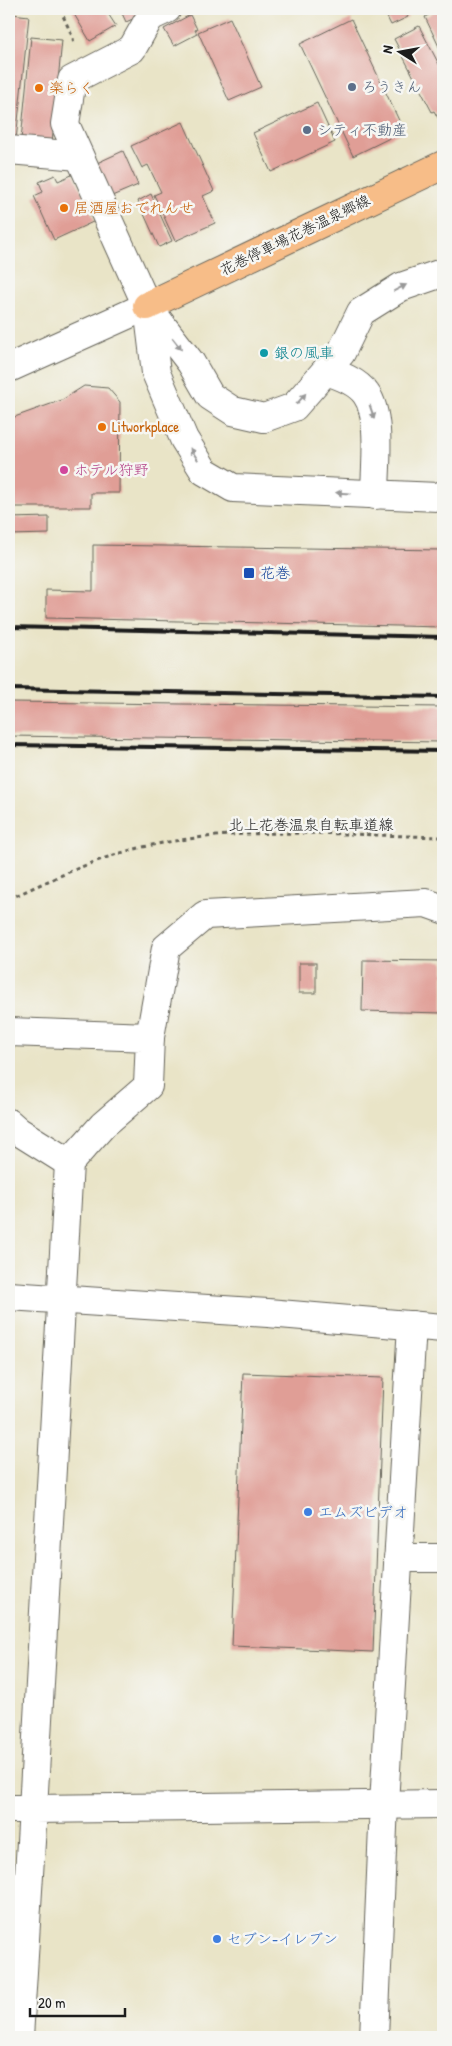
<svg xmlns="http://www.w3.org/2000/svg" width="452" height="2046" viewBox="0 0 452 2046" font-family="'Patrick Hand','Klee One',sans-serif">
<rect width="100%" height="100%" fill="#f6f6f2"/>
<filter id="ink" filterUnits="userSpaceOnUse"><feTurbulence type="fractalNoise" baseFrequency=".02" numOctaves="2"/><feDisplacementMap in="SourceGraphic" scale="10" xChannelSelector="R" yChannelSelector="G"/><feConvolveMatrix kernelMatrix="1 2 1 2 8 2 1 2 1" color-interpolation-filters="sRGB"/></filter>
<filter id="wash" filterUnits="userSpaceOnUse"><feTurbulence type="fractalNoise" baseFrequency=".0096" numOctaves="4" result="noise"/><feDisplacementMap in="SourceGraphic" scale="20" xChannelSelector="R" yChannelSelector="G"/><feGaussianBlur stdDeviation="1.12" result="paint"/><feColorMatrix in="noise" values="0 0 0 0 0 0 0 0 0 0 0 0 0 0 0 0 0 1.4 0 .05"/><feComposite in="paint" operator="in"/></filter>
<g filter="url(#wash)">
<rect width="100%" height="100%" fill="#e9e4c7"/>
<g id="blocks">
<g fill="#e09e96">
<path d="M71 9H105L116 26 90 41Z"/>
<path d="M120 9H146L148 12 126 22Z"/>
<path d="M383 9H404L408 17 391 25Z"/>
<path d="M439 9H443V55L425 17Z"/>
<path d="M12 14 29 16 16 140 9 139V32H11Z"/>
<path d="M190 15 197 29 195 30 197 34 174 46 164 29Z"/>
<path d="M230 18 261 87 229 101 198 32Z"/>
<path d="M351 19 404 131 353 156 300 44Z"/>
<path d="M419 26 443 72V115L438 118 434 111 432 112 394 39Z"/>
<path d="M31 37 62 40 52 143 21 140Z"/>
<path d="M317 103 335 142 271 172 253 133Z"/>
<path d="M183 122 214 191 203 196 215 223 175 241 154 195 161 192 148 165 142 168 131 146Z"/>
<path d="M123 151 138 185 112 196 97 163Z"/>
<path d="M74 174 95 221 54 240 34 196 43 192 39 182 55 175 58 181Z"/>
<path d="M9 179 14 180 12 224H9Z"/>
<path d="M151 194 172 241 159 247 138 201Z"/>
<path d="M84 386 108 388 120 402 119 493H91V507H9V419L62 400Z"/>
<path d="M49 517V534L9 535V518Z"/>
<path d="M93 545 443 550V627L46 618V590L93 591Z"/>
<path d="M9 702 443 707V742L9 736Z"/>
<path d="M363 960 443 961V1013L362 1011Z"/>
<rect x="299" y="963" width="17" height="30"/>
<path d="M243 1373 383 1378 373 1652 232 1646Z"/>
</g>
</g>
</g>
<g filter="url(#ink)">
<use href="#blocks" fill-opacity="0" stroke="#646258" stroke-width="1"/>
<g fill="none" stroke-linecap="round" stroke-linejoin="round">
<defs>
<g id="minor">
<path d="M167 9 150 17 132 49 72 80 65 124 147 306 191 363 210 396 233 411 264 418 294 407 341 353 361 312 401 287 439 274 443 275"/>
<path d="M9 150 79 156"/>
<path d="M148 307 156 373 184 439 204 471 233 488 438 497 443 495"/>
<path d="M9 368 147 306"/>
<path d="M326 371C339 375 357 381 366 394 382 416 375 468 375 495"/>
<path d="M9 1032 150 1037 148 1086 103 1125 69 1163 33 1809H9"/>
<path d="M150 1037 166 948 205 915 426 903 443 909"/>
<path d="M9 1123 18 1131 69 1163"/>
<path d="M9 1296 268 1313 443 1328"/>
<path d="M398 1558H443"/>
<path d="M19 2037 33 1809 443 1804"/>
<path d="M374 2037 384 1804 412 1325"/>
</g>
<path id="major" d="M147 306 443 165"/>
</defs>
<use href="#minor" stroke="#646258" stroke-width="30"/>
<use href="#major" stroke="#646258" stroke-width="30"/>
<g stroke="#646258" stroke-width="3" stroke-dasharray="4 4" stroke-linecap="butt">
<path d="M60 9 73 38 74 45"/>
<path d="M9 899C43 883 78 867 114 855 214 823 339 835 443 837"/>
</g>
<use href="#minor" stroke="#fff" stroke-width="28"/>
<use href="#major" stroke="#f7bd88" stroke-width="28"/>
<g stroke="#1c1c1c" stroke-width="4">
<path d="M9 627 443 637"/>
<path d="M9 689 443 697"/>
<path d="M9 745 443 751"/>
</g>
</g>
<defs><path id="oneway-solid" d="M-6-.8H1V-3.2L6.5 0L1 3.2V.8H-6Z" transform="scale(1.25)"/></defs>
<g fill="#999">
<use href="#oneway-solid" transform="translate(400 288) rotate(-27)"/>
<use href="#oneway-solid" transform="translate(177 344) rotate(52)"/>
<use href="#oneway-solid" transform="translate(301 399) rotate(-49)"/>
<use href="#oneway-solid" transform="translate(372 412) rotate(71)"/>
<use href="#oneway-solid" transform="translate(194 454) rotate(-123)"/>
<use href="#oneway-solid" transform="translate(343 493) rotate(-177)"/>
</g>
</g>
<g fill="#5c6f8a" stroke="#f6f6f2" stroke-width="2">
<circle cx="352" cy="87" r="5"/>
<circle cx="307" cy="130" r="5"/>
</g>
<g fill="#e8710a" stroke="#f6f6f2" stroke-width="2">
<circle cx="39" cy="88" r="5"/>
<circle cx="64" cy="208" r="5"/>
<circle cx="102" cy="427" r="5"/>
</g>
<circle fill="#0f9aa8" stroke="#f6f6f2" stroke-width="2" cx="264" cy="353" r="5"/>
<circle fill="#d1479c" stroke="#f6f6f2" stroke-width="2" cx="64" cy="470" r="5"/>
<rect fill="#1a4fb4" stroke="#f6f6f2" stroke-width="2" x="243" y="567" width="12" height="12" rx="2.5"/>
<g fill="#3f7fe0" stroke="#f6f6f2" stroke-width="2">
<circle cx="308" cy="1512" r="5"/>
<circle cx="217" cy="1939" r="5"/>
</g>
<g text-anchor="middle" stroke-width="5" stroke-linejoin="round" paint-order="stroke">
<g font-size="15" fill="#4e5e75" stroke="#f6f6f2" text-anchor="start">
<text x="362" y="92">ろうきん</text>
<text x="317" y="135">シティ不動産</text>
</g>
<g font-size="15" fill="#c56008" stroke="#f6f6f2" text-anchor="start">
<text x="49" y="93">楽らく</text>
<text x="74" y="213">居酒屋おでれんせ</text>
<text x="112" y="432">Litworkplace</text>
</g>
<g font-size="15" fill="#1c1c1c" stroke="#f6f6f2">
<text transform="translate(295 235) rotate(-26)" y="5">花巻停車場花巻温泉郷線</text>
<text x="311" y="830">北上花巻温泉自転車道線</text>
</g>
<g font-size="15" fill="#0d838f" stroke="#f6f6f2" text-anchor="start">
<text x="274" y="358">銀の風車</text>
</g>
<g font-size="15" fill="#b23c85" stroke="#f6f6f2" text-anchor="start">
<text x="74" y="475">ホテル狩野</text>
</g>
<g font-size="15" fill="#164399" stroke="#f6f6f2" text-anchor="start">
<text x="260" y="578">花巻</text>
</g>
<g font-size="15" fill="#366cbe" stroke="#f6f6f2" text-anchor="start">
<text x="318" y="1517">エムズビデオ</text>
<text x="227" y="1944">セブン-イレブン</text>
</g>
</g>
<rect width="452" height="2046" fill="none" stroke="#f6f6f2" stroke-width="30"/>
<g transform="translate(400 52) rotate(281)" stroke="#f6f6f2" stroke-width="4" paint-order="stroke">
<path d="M0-4L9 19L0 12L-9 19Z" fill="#1c1c1c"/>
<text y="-8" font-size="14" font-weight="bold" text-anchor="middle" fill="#1c1c1c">N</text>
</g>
<path d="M30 2008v8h95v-8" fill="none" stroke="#1c1c1c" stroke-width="2.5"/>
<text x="38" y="2008" font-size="15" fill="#1c1c1c" stroke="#f6f6f2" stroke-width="4" paint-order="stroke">20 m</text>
</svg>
